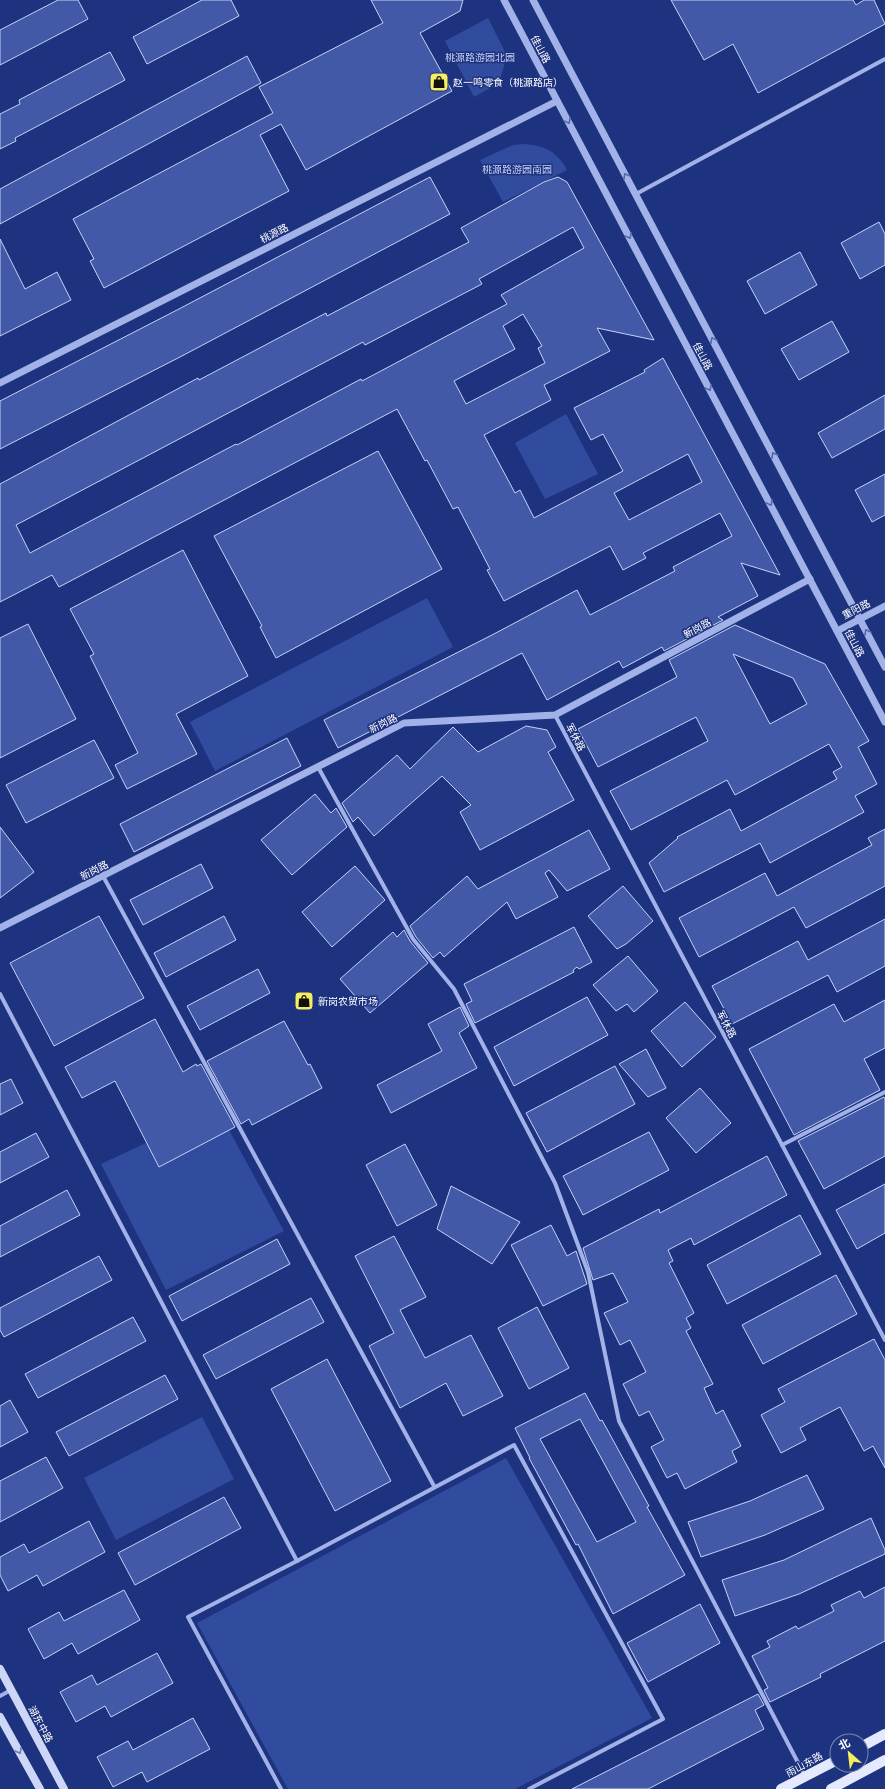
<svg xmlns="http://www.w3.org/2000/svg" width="885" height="1789" viewBox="0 0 885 1789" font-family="Helvetica,'Noto Sans SC',sans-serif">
<rect width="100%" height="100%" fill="#1e337f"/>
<g fill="#314b9e">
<path d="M488 18 507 56 499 83 474 97 445 41Z"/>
<path d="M525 144C546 146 557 152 567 170L503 202 480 160 513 145Z"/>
<path d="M566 414 598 474 545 499 515 443Z"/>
<path d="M427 598 453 647 215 771 190 722Z"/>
<path d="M229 1130 284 1231 166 1290 101 1164 146 1143 159 1167Z"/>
<path d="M202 1417 234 1479 116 1540 84 1478Z"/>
<path d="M506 1458 652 1718 515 1789H288L197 1623Z"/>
</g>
<g fill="#4259a7" stroke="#c6d1f6" fill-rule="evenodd">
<path d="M58 0H78L88 19 0 65V30Z"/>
<path d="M202 0H231L239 16 147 64 133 37Z"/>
<path d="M371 0H463L460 11 420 33 452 91 306 170 281 124 260 135 289 191 104 288 90 261 94 259 73 219 273 113 259 87 383 23Z"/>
<path d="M671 0H853L856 5 864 0H874L885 24 758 93 733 44 704 60Z"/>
<path d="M110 52 125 80 15 138 16 141 0 149V114L20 104 19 100Z"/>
<path d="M247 56 261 83 0 224V189Z"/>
<path d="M430 177 450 214 180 357 0 449V401L177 310Z"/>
<path d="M558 177 567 182 654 340 597 328 610 351 544 385 551 400 484 435 515 493 520 490 534 518 623 471 603 434 591 440 574 408 645 372 644 370 663 358 780 575 741 563 758 596 718 617 723 620 664 651 662 647 623 668 619 661 547 700 522 653 338 748 324 720 492 635 577 590 590 615 675 571 673 567 732 536 720 513 643 553 646 558 623 570 610 546 504 601 487 570 490 569 458 507 453 509 427 460 425 461 397 409 59 587 52 575 0 602V484L198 378 199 380 326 313 327 316 469 242 461 228 544 182ZM573 227 584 248 501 295 507 304 362 381 361 379 237 445 236 444 30 553 16 525 363 342 365 345 482 284 479 279ZM523 314 542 346 538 348 545 363 466 404 454 381 515 349 503 326ZM688 454 702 482 629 520 614 493Z"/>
<path d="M879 222 885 234V265L860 279 841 243Z"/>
<path d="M0 239 25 289 57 272 71 300 0 336Z"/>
<path d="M800 252 817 285 765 314 747 281Z"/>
<path d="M832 321 849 352 799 380 781 349Z"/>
<path d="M885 395V429L832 458 818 433Z"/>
<path d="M378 451 442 569 276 658 260 627 262 626 214 536Z"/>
<path d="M885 474V515L872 522 855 490Z"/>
<path d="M183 550 248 676 176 714 197 754 127 789 115 765 138 753 90 656 94 654 70 609Z"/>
<path d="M28 624 76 719 0 758V638Z"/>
<path d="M735 625 825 664 869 741 858 747 877 784 855 796 864 812 770 863 760 843 664 892 649 863 678 838 677 837 730 809 741 831 837 779 833 772 842 767 829 744 735 795 727 780 631 830 610 791 708 741 696 717 598 767 578 729 677 677 669 660ZM733 654 793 678 807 704 770 724Z"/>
<path d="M526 726 547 730 556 747 548 752 574 800 480 850 460 812 471 805 442 776 374 836 358 817 353 822 342 803 397 755 410 769 453 727 478 752Z"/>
<path d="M287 738 301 766 134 852 120 824Z"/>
<path d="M94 740 114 778 26 823 6 785Z"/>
<path d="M315 794 331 813 336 808 347 827 292 875 261 840Z"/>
<path d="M0 827 34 872 0 898Z"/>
<path d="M885 829V886L806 928 794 907 699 957 679 918 765 873 777 896 872 845 868 838Z"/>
<path d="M589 830 610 869 567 891 549 870 545 873 558 897 516 919 507 902 444 957 440 952 433 958 416 937 410 926 467 876 478 889Z"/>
<path d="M201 864 213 888 143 925 130 900Z"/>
<path d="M355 866 385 900 332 947 302 912Z"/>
<path d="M623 886 653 921 626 944 617 949 588 916Z"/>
<path d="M99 916 144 998 54 1046 10 963Z"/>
<path d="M224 916 236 940 166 977 154 953Z"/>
<path d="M885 919V966L837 992 828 975 732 1024 712 986 798 941 808 960Z"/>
<path d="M574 927 592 962 579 969 577 967 573 970 574 972 475 1023 466 1004 472 1001 464 984Z"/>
<path d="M404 930 410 941 428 963 370 1013 340 979 393 932 397 937Z"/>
<path d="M628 956 658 991 634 1012 627 1004 616 1011 593 985Z"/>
<path d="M258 969 270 993 200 1030 187 1006Z"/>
<path d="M587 997 608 1035 514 1086 494 1047Z"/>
<path d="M885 1000V1048L864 1059 880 1090 794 1135 749 1049 834 1004 844 1022Z"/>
<path d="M685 1002 716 1037 682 1067 651 1031Z"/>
<path d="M460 1007 469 1026 459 1033 477 1068 391 1113 377 1085 442 1051 428 1024Z"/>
<path d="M155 1019 183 1072 196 1064 197 1066 201 1064 235 1127 159 1167 115 1081 82 1098 65 1067Z"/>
<path d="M284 1021 308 1065 310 1064 322 1088 252 1125 249 1119 241 1124 207 1061Z"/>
<path d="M646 1049 666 1088 648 1097 619 1064Z"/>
<path d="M615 1066 635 1104 547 1152 526 1113Z"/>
<path d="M11 1079 23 1103 0 1115V1084Z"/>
<path d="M700 1088 731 1123 696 1153 666 1118Z"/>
<path d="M884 1097 885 1099V1156L824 1189 798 1141Z"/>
<path d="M649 1132 669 1170 583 1215 563 1176Z"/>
<path d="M36 1133 49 1157 0 1183V1152Z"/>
<path d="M405 1144 437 1205 397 1226 366 1165Z"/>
<path d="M767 1156 787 1195 694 1245 691 1238 668 1250 673 1261 669 1263 694 1313 686 1318 691 1328 686 1331 713 1384 704 1388 716 1414 723 1410 741 1446 732 1451 737 1462 685 1489 677 1473 667 1478 651 1447 664 1440 649 1411 639 1416 623 1384 646 1372 630 1340 620 1345 604 1313 628 1302 613 1273 593 1280 583 1248 659 1209 660 1213Z"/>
<path d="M885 1184V1233L857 1249 836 1210Z"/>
<path d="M451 1186 520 1222 492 1264 437 1229Z"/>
<path d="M67 1190 80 1215 0 1257V1226Z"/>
<path d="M800 1215 821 1254 727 1304 707 1265Z"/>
<path d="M551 1225 567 1256 576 1251 587 1284 543 1306 511 1245Z"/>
<path d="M394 1236 426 1297 400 1310 425 1358 471 1335 503 1396 463 1416 446 1383 400 1408 369 1346 394 1333 355 1256Z"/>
<path d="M277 1239 290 1264 182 1321 169 1296Z"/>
<path d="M99 1256 112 1280 4 1337 0 1330V1308Z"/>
<path d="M836 1275 857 1314 763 1364 742 1325Z"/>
<path d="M311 1298 324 1322 216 1379 203 1355Z"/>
<path d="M537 1307 569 1368 529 1389 498 1328Z"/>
<path d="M133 1317 146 1341 38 1398 25 1374Z"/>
<path d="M874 1339 885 1360V1468L873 1446 864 1451 840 1407 800 1428 806 1440 781 1453 761 1415 785 1402 778 1389Z"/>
<path d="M327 1359 391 1481 335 1511 271 1389Z"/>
<path d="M165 1375 178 1399 69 1456 56 1432Z"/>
<path d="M585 1393 600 1421 602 1420 649 1506 647 1507 685 1575 613 1614 578 1544 576 1545 529 1458H530L515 1428ZM580 1419 636 1522 597 1542 540 1439Z"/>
<path d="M10 1400 28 1432 0 1447V1406Z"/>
<path d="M46 1457 63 1488 0 1522V1481Z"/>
<path d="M807 1475 824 1509 765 1535 701 1557 688 1522 750 1501Z"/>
<path d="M224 1497 241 1528 135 1585 118 1553Z"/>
<path d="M871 1518 885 1550V1554L799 1594 735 1616 722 1580 784 1560Z"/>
<path d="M89 1521 105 1552 43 1586 37 1575 8 1591 0 1575V1557L24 1544 29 1553Z"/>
<path d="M885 1587V1641L820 1674 821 1677 770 1702 764 1690 768 1688 752 1656 770 1647 767 1641 796 1626 798 1629 834 1611 831 1605 860 1591 864 1598Z"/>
<path d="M124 1590 140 1620 78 1654 72 1643 44 1659 28 1629 59 1612 64 1621Z"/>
<path d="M700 1604 720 1643 648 1682 627 1643Z"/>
<path d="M157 1653 173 1683 111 1717 105 1706 76 1722 60 1692 92 1675 97 1685Z"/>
<path d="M758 1694 764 1705 755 1710 764 1729 648 1789H572Z"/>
<path d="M193 1718 210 1749 147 1782 142 1772 113 1787 97 1757 128 1741 133 1750Z"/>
</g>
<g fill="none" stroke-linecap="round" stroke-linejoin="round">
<g stroke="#a2b2e8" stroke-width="4">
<path d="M636 194 885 59"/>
<path d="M555 715 885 1340"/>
<path d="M318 767 413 939 454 989 555 1183 588 1272 619 1421 805 1776"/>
<path d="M103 876 434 1486"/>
<path d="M0 994 297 1561 188 1617 281 1789"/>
<path d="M782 1145 885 1092"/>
<path d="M297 1561 514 1445 663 1719 529 1789"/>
<path d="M0 1696 11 1690"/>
</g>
<g stroke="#a2b2e8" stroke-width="7">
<path d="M504 0 885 722"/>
<path d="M533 0 885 667"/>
<path d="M0 383 557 101"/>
<path d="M837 631 885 606"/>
<path d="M0 928 404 723 555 715 810 579"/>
</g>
<g stroke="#cdd6f6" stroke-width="8">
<path d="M0 1669 64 1789"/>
<path d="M0 1717 40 1789"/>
</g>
<g stroke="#e4e9fe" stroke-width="10">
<path d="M861 1747 885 1734"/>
<path d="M781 1789 837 1760"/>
<path d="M831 1789 885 1760"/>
</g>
</g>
<defs><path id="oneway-chevron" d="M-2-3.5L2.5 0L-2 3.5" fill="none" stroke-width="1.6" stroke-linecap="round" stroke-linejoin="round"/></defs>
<g stroke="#5366a9">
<use href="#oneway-chevron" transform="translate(568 121) rotate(62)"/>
<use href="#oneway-chevron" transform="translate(626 176) rotate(-118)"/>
<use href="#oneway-chevron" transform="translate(629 236) rotate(62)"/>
<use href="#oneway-chevron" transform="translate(713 340) rotate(-118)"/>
<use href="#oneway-chevron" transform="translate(709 388) rotate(62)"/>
<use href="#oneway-chevron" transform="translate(774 455) rotate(-118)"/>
<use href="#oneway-chevron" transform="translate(770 503) rotate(62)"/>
<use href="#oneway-chevron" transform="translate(867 632) rotate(-118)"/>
</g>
<use stroke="#6d7cb5" href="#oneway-chevron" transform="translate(19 1751) rotate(61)"/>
<defs>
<symbol id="shop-square" viewBox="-11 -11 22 22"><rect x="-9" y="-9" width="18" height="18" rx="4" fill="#f7ed61" stroke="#1e337f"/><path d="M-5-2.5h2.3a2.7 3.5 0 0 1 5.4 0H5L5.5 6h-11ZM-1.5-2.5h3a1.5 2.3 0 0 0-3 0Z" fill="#111"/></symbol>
</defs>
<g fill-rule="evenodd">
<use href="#shop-square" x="428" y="71" width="22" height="22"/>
<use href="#shop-square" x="293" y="990" width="22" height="22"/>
</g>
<g text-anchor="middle" stroke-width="3" stroke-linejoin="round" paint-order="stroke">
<g font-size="10" fill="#fff" stroke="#1e337f">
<text transform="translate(541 49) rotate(62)" y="4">佳山路</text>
<text transform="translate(274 233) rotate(-27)" y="4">桃源路</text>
<text transform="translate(703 356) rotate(62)" y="4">佳山路</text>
<text transform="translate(856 609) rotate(-27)" y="4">重阳路</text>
<text transform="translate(697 628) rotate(-28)" y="4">新岗路</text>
<text transform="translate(855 643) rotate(62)" y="4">佳山路</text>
<text transform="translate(383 723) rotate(-26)" y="4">新岗路</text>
<text transform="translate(576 737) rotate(62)" y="4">军休路</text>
<text transform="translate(94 870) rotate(-27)" y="4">新岗路</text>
<text transform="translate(727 1024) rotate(62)" y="4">军休路</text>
<text transform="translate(41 1724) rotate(62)" y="4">湖东中路</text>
<text transform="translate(804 1764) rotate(-28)" y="4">雨山东路</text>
</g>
<g font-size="10" fill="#c6d1f6" stroke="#1e337f">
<text x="480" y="61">桃源路游园北园</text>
<text x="517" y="173">桃源路游园南园</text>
</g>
<g font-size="10" fill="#fff" stroke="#1e337f" text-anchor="start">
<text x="453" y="86">赵一鸣零食（桃源路店）</text>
<text x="318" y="1005">新岗农贸市场</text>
</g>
</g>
<g transform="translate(849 1753) rotate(332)"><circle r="19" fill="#1e337f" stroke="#7885b2"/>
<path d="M0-3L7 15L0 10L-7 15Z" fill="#f7ed61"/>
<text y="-6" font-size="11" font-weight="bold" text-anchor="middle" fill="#ffffff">北</text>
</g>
</svg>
